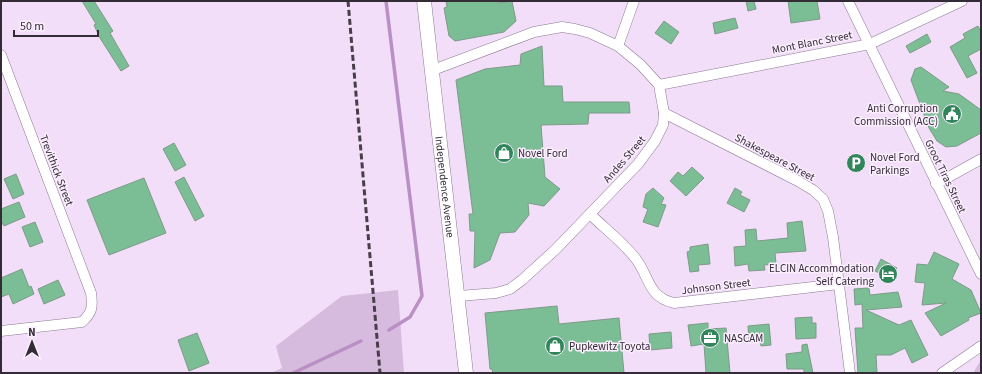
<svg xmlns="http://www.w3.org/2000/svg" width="982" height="374" viewBox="0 0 982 374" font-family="'Source Sans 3',sans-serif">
<rect width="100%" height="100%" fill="#f2def8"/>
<g fill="#d7bbde">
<path d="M398 290 404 373H271L282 368 276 346 342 296Z"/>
<path d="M981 360V373H973Z"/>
</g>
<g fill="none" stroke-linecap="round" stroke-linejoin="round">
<g stroke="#ba8fc5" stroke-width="3.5">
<path d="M386 1 422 296 410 317 389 330"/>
<path d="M293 373 361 341"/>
</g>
</g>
<g fill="#7bbe96" stroke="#7e9a88">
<path d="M82 1H94L113 31 110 33 129 66 121 71 100 38 94 25 96 24Z"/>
<path d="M446 1H498V3L512 1 516 21 504 32 455 41 449 36 444 8 447 7Z"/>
<path d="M746 1H754L756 9 748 11Z"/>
<path d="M788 1H817L820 19 791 23Z"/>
<path d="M735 18 738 28 715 34 713 23Z"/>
<path d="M664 21 679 32 671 44 655 33Z"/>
<path d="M978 26 981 32V49L968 56 977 73 967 78 950 47 965 38 963 34Z"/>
<path d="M927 34 931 42 910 53 906 46Z"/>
<path d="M542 46 544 86H562L563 102H629L630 113H589L588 124 541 125 545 177 560 189 544 206 528 203 529 215 515 232 500 233 490 260 474 268 475 231H470L469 214H473L456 80 485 69 520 65 521 54Z"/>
<path d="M921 67 949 87 943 91 959 94 981 110V133L957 146 946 147 937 141 929 128 911 80 915 69Z"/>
<path d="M174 143 186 165 175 171 163 149Z"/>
<path d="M692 167 704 178 686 196 670 181 678 172 683 176Z"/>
<path d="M16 174 24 194 13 199 4 179Z"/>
<path d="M184 177 204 216 195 221 175 182Z"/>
<path d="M144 178 166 233 109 255 87 200Z"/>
<path d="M653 188 664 198 661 204 666 205 658 227 643 222 648 209 643 207 646 194Z"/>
<path d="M735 188 742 192 740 195 750 200 744 212 727 203Z"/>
<path d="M19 202 25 217 4 226 1 221V209Z"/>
<path d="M802 221 806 251 775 253 776 264 764 265 765 270 749 271 748 264 735 266 734 247 746 246 745 230 756 229 757 241 788 238 787 223Z"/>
<path d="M35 222 43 242 30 247 22 227Z"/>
<path d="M708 244 710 264 698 265 699 271 690 272 687 252 690 251V247Z"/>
<path d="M934 252 959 264 952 279 971 290 981 313 968 318 969 320 941 336 925 313 946 303 922 305 925 283 915 282 917 264 928 265Z"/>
<path d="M881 259 897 268 884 275 875 271Z"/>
<path d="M22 269 29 287 31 286 34 294 13 304 9 294 1 297V278Z"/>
<path d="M58 280 65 295 44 304 38 289Z"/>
<path d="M869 288 870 295 898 292 902 307 866 310 899 325 911 320 928 355 912 363 905 348 891 355H876L877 372 858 373 855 328H863L862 304 855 305 854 289Z"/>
<path d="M557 306 559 324 619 318 624 373H493L492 369H490L485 313Z"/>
<path d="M812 317V323H816V338L796 339 795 318Z"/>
<path d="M708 323V329L726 328 730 373H706L704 344 691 346 688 325Z"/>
<path d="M769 324 771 345 761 346 760 340 749 341 748 326Z"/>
<path d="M671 332 672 348 650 350 649 334Z"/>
<path d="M197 333 209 363 189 371 178 340Z"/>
<path d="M807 344 813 373H804V369H787L786 354 802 352V345Z"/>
</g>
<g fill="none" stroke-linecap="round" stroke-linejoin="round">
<defs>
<g id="minor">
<path d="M848 1 981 274"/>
<path d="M618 46 634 1"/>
<path d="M1 55 91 293C93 307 92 313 82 322L1 331"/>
<path d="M433 70 534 32 562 27 575 29 590 33 618 46 641 65 659 85 664 113 663 125 655 141 638 164 555 250 522 280 510 289 496 293 459 296"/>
<path d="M659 85 870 44 962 1"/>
<path d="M664 113 798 181 813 190 823 199 828 211 833 237 850 373"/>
<path d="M936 184 981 159"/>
<path d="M590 214C604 228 624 243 636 259 650 278 648 297 674 303L839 284"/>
<path d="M942 373 981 346"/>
</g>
<g id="secondary">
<path id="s1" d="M424 1 466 373"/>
</g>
</defs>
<use href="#minor" stroke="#8c7a91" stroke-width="11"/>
<use href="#secondary" stroke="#8c7a91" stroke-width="15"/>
<use href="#minor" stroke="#fff" stroke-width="10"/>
<use href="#secondary" stroke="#fff" stroke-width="14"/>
<path stroke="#483e4a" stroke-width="3" stroke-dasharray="6 3" stroke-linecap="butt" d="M348 1 380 373"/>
</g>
<defs>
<symbol id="civic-disc" viewBox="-11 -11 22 22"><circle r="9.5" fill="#30865a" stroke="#fbeefe"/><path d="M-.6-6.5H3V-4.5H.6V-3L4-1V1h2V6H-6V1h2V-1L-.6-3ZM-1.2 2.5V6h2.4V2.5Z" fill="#fff"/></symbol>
<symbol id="shop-disc" viewBox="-11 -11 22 22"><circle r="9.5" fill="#30865a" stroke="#fbeefe"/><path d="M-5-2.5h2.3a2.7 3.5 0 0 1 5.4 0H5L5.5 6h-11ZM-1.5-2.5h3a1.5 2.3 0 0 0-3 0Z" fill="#fff"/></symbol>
<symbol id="parking-disc" viewBox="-11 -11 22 22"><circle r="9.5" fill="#30865a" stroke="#fbeefe"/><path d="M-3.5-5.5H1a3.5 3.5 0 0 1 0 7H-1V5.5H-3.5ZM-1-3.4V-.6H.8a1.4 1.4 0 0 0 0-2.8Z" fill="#fff"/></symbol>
<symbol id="hotel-disc" viewBox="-11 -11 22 22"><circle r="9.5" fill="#30865a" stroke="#fbeefe"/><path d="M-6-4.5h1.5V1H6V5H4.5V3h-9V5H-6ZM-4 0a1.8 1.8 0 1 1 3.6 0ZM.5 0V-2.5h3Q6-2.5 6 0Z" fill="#fff"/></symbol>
<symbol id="office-disc" viewBox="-11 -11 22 22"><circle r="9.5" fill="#30865a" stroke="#fbeefe"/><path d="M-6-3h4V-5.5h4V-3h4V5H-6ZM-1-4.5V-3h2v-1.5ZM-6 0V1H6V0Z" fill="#fff"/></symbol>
</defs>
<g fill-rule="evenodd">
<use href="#civic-disc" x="941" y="103" width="22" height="22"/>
<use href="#shop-disc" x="493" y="142" width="22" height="22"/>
<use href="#parking-disc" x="845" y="152" width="22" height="22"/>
<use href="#hotel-disc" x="877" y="263" width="22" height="22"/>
<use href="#office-disc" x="699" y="327" width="22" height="22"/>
<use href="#shop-disc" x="544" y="335" width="22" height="22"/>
</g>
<g text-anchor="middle" stroke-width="3" stroke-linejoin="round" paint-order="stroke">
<g font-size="11" fill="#332b35" stroke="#fbeefe">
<text transform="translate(812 42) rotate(-11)" y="4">Mont Blanc Street</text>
<text transform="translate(775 157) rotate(28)" y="4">Shakespeare Street</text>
<text transform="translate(624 159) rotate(-49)" y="4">Andes Street</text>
<text transform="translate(57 170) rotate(69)" y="4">Trevithick Street</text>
<text transform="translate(946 176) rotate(64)" y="4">Groot Tiras Street</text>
<text dy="4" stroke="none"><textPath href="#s1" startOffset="187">Independence Avenue</textPath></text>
<text transform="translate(716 286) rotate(-7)" y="4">Johnson Street</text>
</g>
<g font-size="11" fill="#332b35" stroke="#fbeefe" text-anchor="start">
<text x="938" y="112" text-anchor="end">Anti Corruption<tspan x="938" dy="13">Commission (ACC)</tspan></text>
<text x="518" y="157">Novel Ford</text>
<text x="870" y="161">Novel Ford<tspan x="870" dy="13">Parkings</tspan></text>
<text x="874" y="272" text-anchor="end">ELCIN Accommodation<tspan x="874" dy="13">Self Catering</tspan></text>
<text x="724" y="342">NASCAM</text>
<text x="569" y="350">Pupkewitz Toyota</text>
</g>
</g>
<rect width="982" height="374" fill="none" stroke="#332b35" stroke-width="4"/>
<g transform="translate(32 342)" stroke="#fbeefe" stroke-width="3" paint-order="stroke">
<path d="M0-3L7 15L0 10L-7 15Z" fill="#332b35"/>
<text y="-6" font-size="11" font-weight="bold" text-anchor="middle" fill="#332b35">N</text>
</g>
<path d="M14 30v6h84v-6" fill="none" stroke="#332b35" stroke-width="2"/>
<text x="20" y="30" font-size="12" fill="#332b35" stroke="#fbeefe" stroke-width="3" paint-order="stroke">50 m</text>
</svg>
